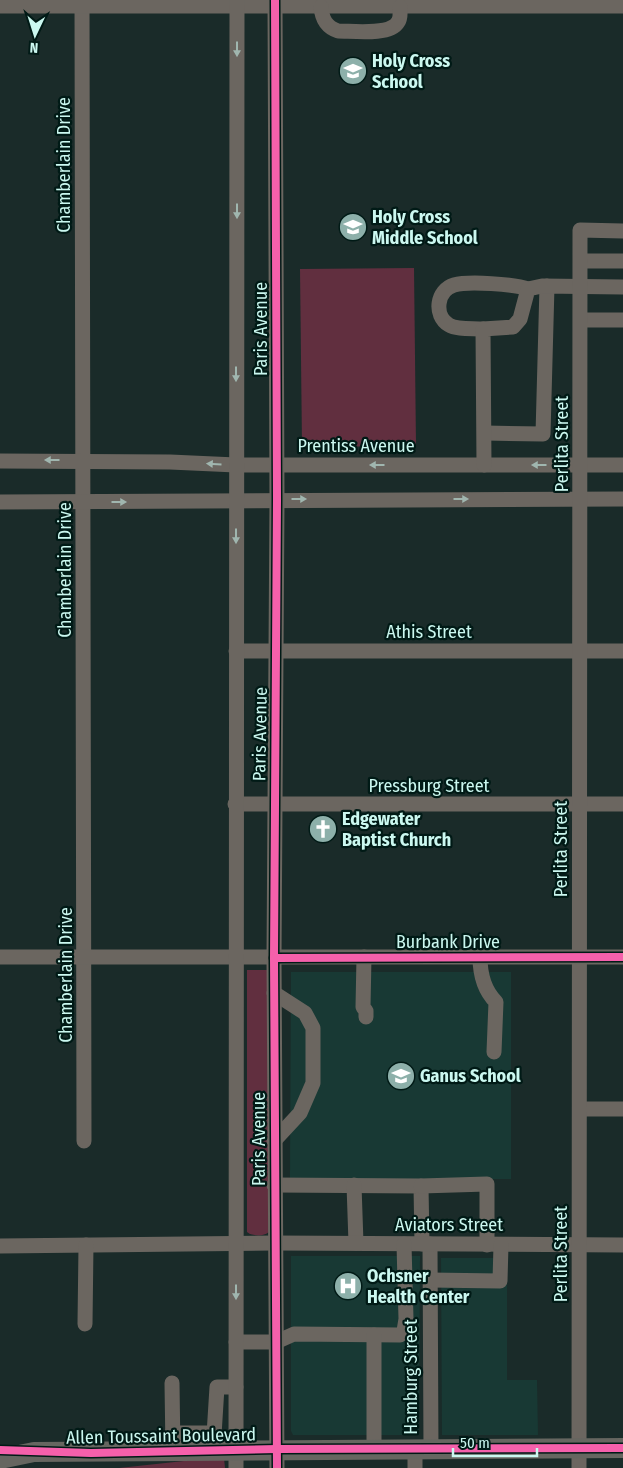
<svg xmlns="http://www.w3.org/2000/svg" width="623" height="1468" viewBox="0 0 623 1468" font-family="'Fira Sans Condensed',sans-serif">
<rect width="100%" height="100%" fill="#1a2b29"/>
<g fill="#183934">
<path d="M291 972H511V1179H290Z"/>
<path d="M291 1256H420L419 1435H293L291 1431Z"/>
<path d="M441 1258H507V1380H537L538 1435H442Z"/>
</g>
<g fill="#612f3f">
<path d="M414 268 416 446 302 447 300 269Z"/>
<path d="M247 970H268L269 1232C263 1237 252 1236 247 1232Z"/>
<path d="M221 1457 224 1458 225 1468H119Z"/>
</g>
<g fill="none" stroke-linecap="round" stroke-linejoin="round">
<g stroke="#6b6660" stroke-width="15">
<path d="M82 0 84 1141"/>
<path d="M275 0 277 499 274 958 277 1468"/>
<path d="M0 6H623"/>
<path d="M321 7C322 19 326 27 338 31 353 31 390 36 398 22 401 18 400 12 400 7"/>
<path d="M581 261H623"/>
<path d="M582 320H623"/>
<path d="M483 329C474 328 457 330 449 325 433 315 437 290 454 285 468 281 515 284 528 289"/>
<path d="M485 433 543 434 547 286"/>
<path d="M0 461 170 462 236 465H623"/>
<path d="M484 465 483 329 513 327 520 319 528 289 542 286 623 287"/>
<path d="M0 502 623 499"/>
<path d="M236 651H623"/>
<path d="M235 804H623"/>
<path d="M0 957H623"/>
<path d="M364 957 363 1007 366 1011V1017"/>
<path d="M480 957C480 974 484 990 496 1002L494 1052"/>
<path d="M274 993 305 1013 313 1028V1083L300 1113 274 1141"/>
<path d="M580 1109H623"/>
<path d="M274 1185 421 1186 422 1244"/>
<path d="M354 1185 356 1243"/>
<path d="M421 1186 487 1184V1245"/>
<path d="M430 1244 431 1450"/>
<path d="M0 1246 274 1243 623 1245"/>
<path d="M430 1280 500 1281 501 1245"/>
<path d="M85 1324 86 1245"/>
<path d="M236 1342H276L294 1334 400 1335 404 1331 406 1319 404 1244"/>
<path d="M172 1383 173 1452"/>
<path d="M172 1433H214"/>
<path d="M374 1450V1335"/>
<path d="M415 1450V1468"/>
<path d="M213 1451 217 1387H236"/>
<path d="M236 1468 237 0"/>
<path d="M579 1468 580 230 623 231"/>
</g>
<path stroke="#666660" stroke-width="20" d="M0 1459 34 1452 623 1448"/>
<defs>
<g id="cycleway">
<path d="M275 0 277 499 274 958 277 1468"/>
<path d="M274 958 623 957"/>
<path d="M0 1450 91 1453 277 1449 623 1448"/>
</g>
</defs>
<use href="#cycleway" stroke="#001a16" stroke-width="11"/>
<use href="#cycleway" stroke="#f560ab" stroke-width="8"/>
</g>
<defs><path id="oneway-solid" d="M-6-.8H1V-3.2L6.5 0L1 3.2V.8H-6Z" transform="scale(1.25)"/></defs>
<g fill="#a0b6af">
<use href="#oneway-solid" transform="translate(237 49) rotate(90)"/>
<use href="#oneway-solid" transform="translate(237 211) rotate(90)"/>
<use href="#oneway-solid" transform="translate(236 374) rotate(90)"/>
<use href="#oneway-solid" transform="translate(52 460) rotate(180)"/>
<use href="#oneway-solid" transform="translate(214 464) rotate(-177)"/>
<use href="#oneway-solid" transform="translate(377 465) rotate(180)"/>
<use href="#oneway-solid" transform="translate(539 465) rotate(180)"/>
<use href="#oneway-solid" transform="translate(299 499)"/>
<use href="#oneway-solid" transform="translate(461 499)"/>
<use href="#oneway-solid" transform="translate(119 502)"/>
<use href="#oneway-solid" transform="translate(236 536) rotate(90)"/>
<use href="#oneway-solid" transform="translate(236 1292) rotate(90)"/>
</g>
<defs>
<symbol id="school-disc" viewBox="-11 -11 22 22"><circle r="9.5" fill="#8db0aa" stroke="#001a16"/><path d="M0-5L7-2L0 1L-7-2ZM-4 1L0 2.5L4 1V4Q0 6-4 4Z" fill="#fff"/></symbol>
<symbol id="church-disc" viewBox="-11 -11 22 22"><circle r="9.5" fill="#8db0aa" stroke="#001a16"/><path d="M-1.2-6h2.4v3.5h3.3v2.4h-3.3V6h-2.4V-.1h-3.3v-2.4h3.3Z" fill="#fff"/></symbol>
<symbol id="hospital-disc" viewBox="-11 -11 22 22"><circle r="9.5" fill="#8db0aa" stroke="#001a16"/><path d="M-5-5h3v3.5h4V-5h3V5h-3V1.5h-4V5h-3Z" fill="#fff"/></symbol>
</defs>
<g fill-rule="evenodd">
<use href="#school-disc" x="337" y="55" width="32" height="32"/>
<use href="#school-disc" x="337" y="211" width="32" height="32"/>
<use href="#church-disc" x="307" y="813" width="32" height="32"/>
<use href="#school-disc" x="385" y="1060" width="32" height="32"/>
<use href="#hospital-disc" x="332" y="1270" width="32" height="32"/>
</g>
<g text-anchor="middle" stroke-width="4.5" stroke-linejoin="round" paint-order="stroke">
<g font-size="18" font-weight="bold" fill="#cbf8f0" stroke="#001a16" text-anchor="start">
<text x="372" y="67">Holy Cross<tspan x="372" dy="21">School</tspan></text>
<text x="372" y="223">Holy Cross<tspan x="372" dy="21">Middle School</tspan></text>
<text x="342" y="825">Edgewater<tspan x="342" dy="21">Baptist Church</tspan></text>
<text x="420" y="1082">Ganus School</text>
<text x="367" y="1282">Ochsner<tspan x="367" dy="21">Health Center</tspan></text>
</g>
<g font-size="18" fill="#cbf8f0" stroke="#001a16">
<text transform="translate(64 165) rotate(-90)" y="6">Chamberlain Drive</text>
<text transform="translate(261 329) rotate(-90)" y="6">Paris Avenue</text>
<text transform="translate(562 444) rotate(-90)" y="6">Perlita Street</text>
<text x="356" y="452">Prentiss Avenue</text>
<text transform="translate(65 570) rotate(-90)" y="6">Chamberlain Drive</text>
<text x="429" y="638">Athis Street</text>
<text transform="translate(260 734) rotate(-89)" y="6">Paris Avenue</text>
<text x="429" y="792">Pressburg Street</text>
<text transform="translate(561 849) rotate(-90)" y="6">Perlita Street</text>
<text x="448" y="948">Burbank Drive</text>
<text transform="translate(66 975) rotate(-90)" y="6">Chamberlain Drive</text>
<text transform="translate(259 1139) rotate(-90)" y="6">Paris Avenue</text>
<text x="449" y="1231">Aviators Street</text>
<text transform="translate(561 1254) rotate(-90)" y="6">Perlita Street</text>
<text transform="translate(411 1377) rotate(-90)" y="6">Hamburg Street</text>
<text transform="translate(161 1436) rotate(-1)" y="6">Allen Toussaint Boulevard</text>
</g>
</g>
<g transform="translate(35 35) rotate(184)" stroke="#001a16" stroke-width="4" paint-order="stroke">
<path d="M0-4L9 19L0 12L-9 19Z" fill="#cbf8f0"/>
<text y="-8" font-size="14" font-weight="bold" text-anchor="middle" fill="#cbf8f0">N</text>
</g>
<path d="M453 1448v8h84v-8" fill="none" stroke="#cbf8f0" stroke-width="2.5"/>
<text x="460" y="1448" font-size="15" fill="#cbf8f0" stroke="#001a16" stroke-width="4" paint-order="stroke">50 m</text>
</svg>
